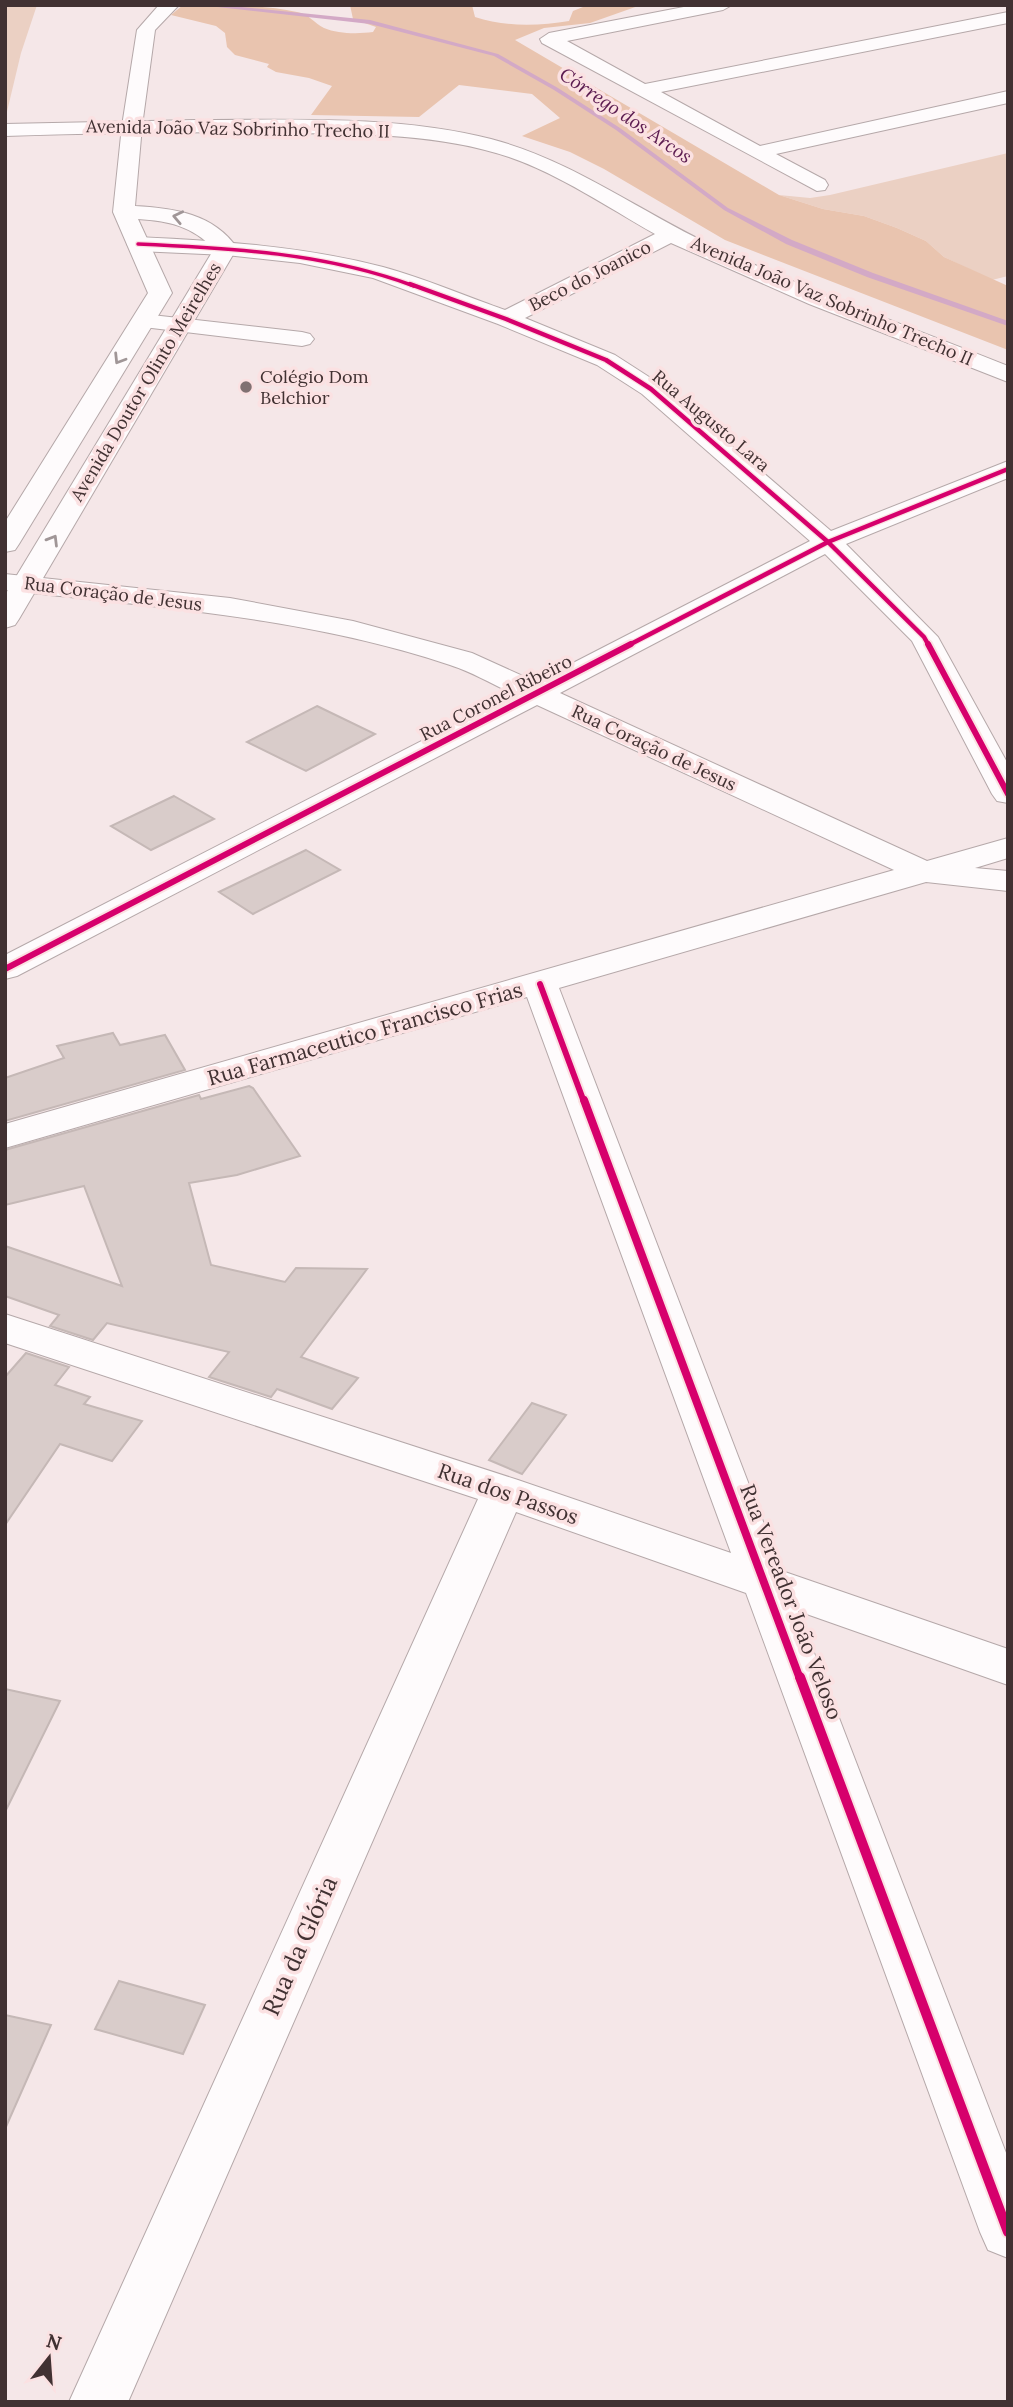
<svg xmlns="http://www.w3.org/2000/svg" width="1013" height="2407" viewBox="0 0 1013 2407" font-family="Lora,serif">
<rect width="100%" height="100%" fill="#f5e7e8"/>
<g fill="#ebd0c3">
<path d="M5 5H37L21 53 5 120Z"/>
<path d="M1008 153V276L992 280 944 257 926 241 897 228 864 216 823 209 779 195 810 198 830 195Z"/>
</g>
<path fill="#e9c4af" d="M183 5C221 5 260 4 297 12 309 14 314 23 324 28 338 34 358 34 373 32L376 27 353 19 350 5H472L475 17C504 27 539 26 569 21L573 11 588 5H641L590 23 544 28 515 40 779 195 823 209 864 216 897 228 926 241 944 257 1008 286V350L725 240 604 169 570 152 522 136 560 118 532 94 459 85 419 117 311 115 332 86 309 78 276 72 267 67 269 64 235 55 227 47 225 33 216 26 171 15Z"/>
<g fill="none" stroke-linecap="round" stroke-linejoin="round">
<path fill="#d3a9c6" fill-rule="evenodd" d="M199 5H222L370 20 498 54 558 88 620 128 728 208 792 240 873 273 1008 321V326L867 277 786 244 724 210 616 130 554 90 494 56 370 24Z"/>
</g>
<g fill="#d9ccca" stroke="#c5b8b6" stroke-width="2">
<path d="M317 706 375 734 306 771 247 742Z"/>
<path d="M174 796 214 819 151 850 111 826Z"/>
<path d="M306 850 340 870 253 914 219 892Z"/>
<path d="M113 1033 120 1045 165 1035 185 1070 5 1121V1078L64 1058 57 1046Z"/>
<path d="M249 1086 253 1088 300 1156 237 1175 189 1183 211 1265 285 1282 296 1268 367 1269 301 1357 358 1378 332 1409 277 1389 271 1397 209 1377 229 1352 107 1323 93 1340 50 1326 59 1315 5 1296V1246L122 1286 84 1186 5 1205V1150L199 1095 201 1099Z"/>
<path d="M26 1353 69 1367 55 1385 90 1397 84 1404 142 1421 112 1461 60 1444 5 1525V1377Z"/>
<path d="M532 1403 566 1415 522 1474 489 1460Z"/>
<path d="M5 1689 60 1701 5 1812Z"/>
<path d="M119 1981 205 2005 183 2054 95 2029Z"/>
<path d="M5 2015 51 2025 5 2129Z"/>
</g>
<g fill="none" stroke-linecap="round" stroke-linejoin="round">
<defs>
<g id="minor">
<path d="M694 5H732L723 10 567 41 645 84 1008 12V23L661 92 760 146 1008 91V103L776 154 825 180 828 185 825 190 817 191 542 43 540 39 549 33Z"/>
<path d="M196 120C293 120 396 115 491 139 571 160 636 209 709 244 806 290 908 326 1008 366V382L809 304 671 243 525 318 615 355 660 384 831 531 1008 461V478L846 544 938 637 1008 764V803L997 801 992 794 912 641 825 554 560 693 927 861 1008 838V858L975 868 1008 871V891L926 882 559 988 782 1571 1008 1649V1685L798 1611 1008 2158V2258L988 2250 980 2232 746 1593 516 1512 128 2402H69L478 1499 5 1343V1314L518 1480 731 1553 527 997 5 1148V1124L894 870 537 705 17 976 5 979V955L513 694C492 684 472 672 450 665 307 617 154 607 5 590V574L230 598 353 621 472 653 536 682 810 541 642 394 597 365 498 324 373 278 300 263 226 255 138 251 130 249 127 244 130 239 138 237C221 241 302 246 383 267 424 278 465 296 505 310L655 234C607 207 561 175 509 157 441 134 364 134 293 133 197 131 101 133 5 136V124Z"/>
<path d="M143 314 302 332 310 334 314 339 310 344 302 346 135 326 131 321 135 316Z"/>
</g>
<path id="major" d="M159 5H179L155 30 142 126 135 206C174 208 214 214 237 248L19 619 15 625 5 628V595L214 249C192 226 169 221 138 219L172 293 19 544 15 550 5 552V522L148 293 113 212 122 126 137 30Z"/>
</defs>
<use href="#minor" stroke="#b5a8a9" stroke-width="2"/>
<use href="#major" stroke="#b5a8a9" stroke-width="2"/>
<use href="#minor" fill="#fefbfc" fill-rule="evenodd"/>
<use href="#major" fill="#fefbfc" fill-rule="evenodd"/>
<defs>
<path id="cycleway-far4" d="M138 244C232 248 325 253 414 286"/>
<g id="cycleway-far3">
<path d="M410 284 506 319 606 360 651 389 828 542 924 637 929 646"/>
<path d="M627 646 828 542 1008 469"/>
</g>
<g id="cycleway-far2">
<path d="M928 644 1008 794"/>
<path d="M5 969 631 644"/>
<path d="M540 984 584 1102"/>
</g>
<path id="cycleway-far1" d="M584 1100 800 1679"/>
<path id="cycleway" d="M800 1677 1008 2232"/>
</defs>
<use href="#cycleway-far4" stroke="#fbe1e2" stroke-width="6"/>
<use href="#cycleway-far3" stroke="#fbe1e2" stroke-width="7"/>
<use href="#cycleway-far2" stroke="#fbe1e2" stroke-width="10"/>
<use href="#cycleway-far1" stroke="#fbe1e2" stroke-width="12"/>
<use href="#cycleway" stroke="#fbe1e2" stroke-width="14"/>
<use href="#cycleway-far4" stroke="#d6006c" stroke-width="3.5"/>
<use href="#cycleway-far3" stroke="#d6006c" stroke-width="4.5"/>
<use href="#cycleway-far2" stroke="#d6006c" stroke-width="6"/>
<use href="#cycleway-far1" stroke="#d6006c" stroke-width="8"/>
<use href="#cycleway" stroke="#d6006c" stroke-width="10"/>
</g>
<defs><path id="oneway-chevron" d="M-2-3.5L2.5 0L-2 3.5" fill="none" stroke-width="1.6" stroke-linecap="round" stroke-linejoin="round" transform="scale(1.75)"/></defs>
<g stroke="#a09697">
<use href="#oneway-chevron" transform="translate(178 217) rotate(-168)"/>
<use href="#oneway-chevron" transform="translate(119 359) rotate(122)"/>
<use href="#oneway-chevron" transform="translate(53 540) rotate(-59)"/>
</g>
<circle fill="#807172" stroke="#fbe1e2" stroke-width="2.5" cx="246" cy="387" r="7"/>
<g text-anchor="middle" stroke-width="7" stroke-linejoin="round" paint-order="stroke">
<g font-size="18" fill="#413132" stroke="#fbe1e2">
<text transform="translate(238 129) rotate(1)" y="6">Avenida João Vaz Sobrinho Trecho II</text>
<text transform="translate(590 276) rotate(-27)" y="6">Beco do Joanico</text>
<text transform="translate(832 301) rotate(23)" y="6">Avenida João Vaz Sobrinho Trecho II</text>
<text transform="translate(146 382) rotate(-59)" y="6">Avenida Doutor Olinto Meirelhes</text>
<text transform="translate(711 421) rotate(40)" y="6">Rua Augusto Lara</text>
<text transform="translate(113 594) rotate(7)" y="6">Rua Coração de Jesus</text>
<text transform="translate(496 698) rotate(-27)" y="6">Rua Coronel Ribeiro</text>
<text transform="translate(654 748) rotate(25)" y="6">Rua Coração de Jesus</text>
</g>
<g font-size="18" fill="#413132" stroke="#fbe1e2" text-anchor="start">
<text x="260" y="383">Colégio Dom<tspan x="260" dy="21">Belchior</tspan></text>
</g>
<g font-size="19" font-style="italic" fill="#5c1c50" stroke="#fbe1e2">
<text transform="translate(626 115) rotate(34)" y="7">Córrego dos Arcos</text>
</g>
<g font-size="21" fill="#413132" stroke="#fbe1e2">
<text transform="translate(365 1034) rotate(-16)" y="7">Rua Farmaceutico Francisco Frias</text>
<text transform="translate(508 1494) rotate(19)" y="7">Rua dos Passos</text>
<text transform="translate(791 1602) rotate(69)" y="7">Rua Vereador João Veloso</text>
</g>
<g font-size="24" fill="#413132" stroke="#fbe1e2">
<text transform="translate(300 1946) rotate(-66)" y="8">Rua da Glória</text>
</g>
</g>
<rect width="1013" height="2407" fill="none" stroke="#413132" stroke-width="14"/>
<g transform="translate(49 2358) rotate(17)" stroke="#fbe1e2" stroke-width="5" paint-order="stroke">
<path d="M0-5L12 26L0 18L-12 26Z" fill="#413132"/>
<text y="-10" font-size="19" font-weight="bold" text-anchor="middle" fill="#413132">N</text>
</g>
</svg>
